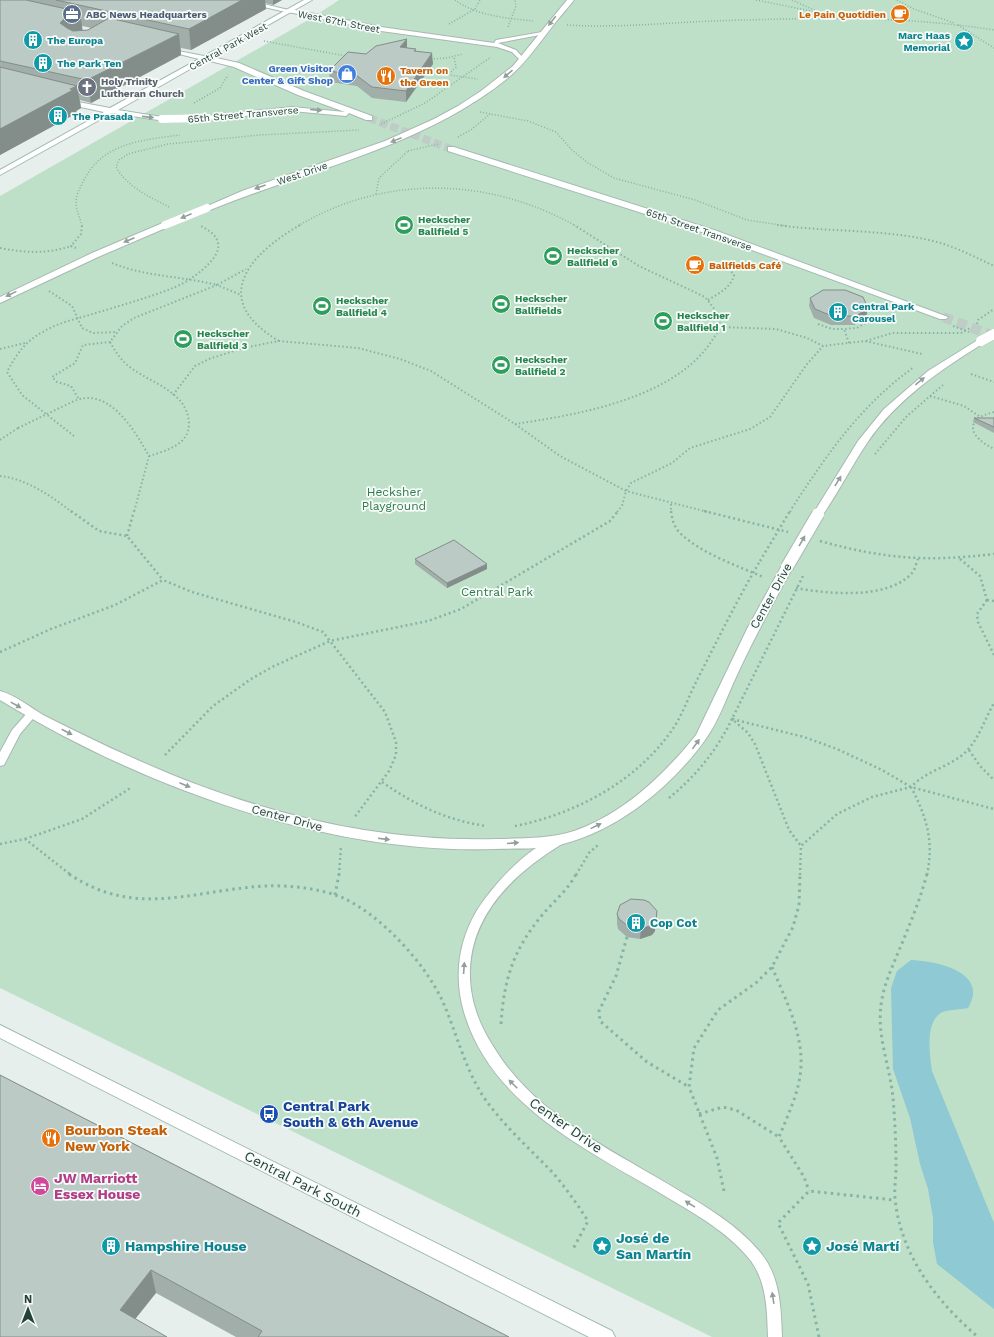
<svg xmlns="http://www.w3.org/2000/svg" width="994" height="1337" viewBox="0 0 994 1337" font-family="'Work Sans',sans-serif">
<rect width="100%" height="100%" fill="#e6efeb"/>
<path fill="#bfe0c8" d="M339 0H994V1337H712L0 988V196L310 19Z"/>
<path fill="#8ec9d4" d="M911 960C936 961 990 972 968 1008 961 1010 950 1009 943 1012 924 1020 930 1056 932 1071L994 1223V1309L937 1264 933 1242V1218L928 1189 920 1164 910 1118 893 1069 891 988 897 971Z"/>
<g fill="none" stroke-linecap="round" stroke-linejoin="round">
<path stroke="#bfccc8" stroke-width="8" stroke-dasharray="8 3.5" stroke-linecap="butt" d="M369 118 451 149"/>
<path stroke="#bfccc8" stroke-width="10" stroke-dasharray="10 5" stroke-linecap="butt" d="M943 317 994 336"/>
<defs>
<g id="service">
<path d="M290 9 381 27 494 43 496 40 542 32 545 34 498 43 516 50 525 60 522 62 512 52 497 47 381 31 288 12 287 11Z"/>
<path d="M32 711 37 714 20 734 4 765 0 766V752L12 730 28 712Z"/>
<path d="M558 837 562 838 564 841 562 844C516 872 472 912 470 970 469 997 478 1023 493 1046 534 1115 612 1150 678 1190 707 1207 737 1225 759 1251 780 1274 781 1307 782 1337H768C767 1311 767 1283 751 1261 732 1236 702 1218 675 1202 597 1154 492 1109 464 1012 454 978 458 943 476 912 492 886 528 846 558 837Z"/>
</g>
<g id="pedestrian">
<path d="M567 0H574C568 8 561 15 555 23 540 42 526 63 508 78 423 147 310 169 210 210H207L203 208 242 191 385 141 434 119 458 106 481 91 513 66Z"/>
<path d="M165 222 169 225 168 227 98 257 0 303V297L92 253Z"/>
<path d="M981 338 986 341 984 343C940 370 896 400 867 443 851 467 838 493 822 516H814L813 514 858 441 884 409 928 371Z"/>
<path d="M787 564 793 567C773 603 754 638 737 675 727 696 719 721 705 740 693 757 678 773 663 787 634 813 601 834 563 844 542 850 517 848 495 849 327 855 143 787 0 700V691C15 695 30 707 43 715 73 730 103 745 133 758 248 810 371 843 498 839 523 838 550 839 574 831 623 814 664 775 696 735L747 629 781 567Z"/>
</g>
<path id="minor" d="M234 0H247L293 11 290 13Z"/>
<g id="secondary">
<path d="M304 0H312L212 57 239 63 304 91 372 116V120H366L349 113 346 116 292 111 205 120 204 118 208 116 292 107 345 112 298 95 234 67 206 60 118 110 162 117 166 119 165 121 112 113 0 175V170L104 112 62 103V99L110 108 199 59 163 50V48L204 56Z"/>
<path d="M448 147H454L717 231 948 317 946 319H940L711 235 448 151Z"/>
<path d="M0 1025 612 1331 615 1337H589L0 1038Z"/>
</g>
</defs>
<use href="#service" stroke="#a8b8b2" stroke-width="2"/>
<use href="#pedestrian" stroke="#a8b8b2" stroke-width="2"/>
<use href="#minor" stroke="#a8b8b2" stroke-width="2"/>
<use href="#secondary" stroke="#a4bbb3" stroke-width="2"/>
<g stroke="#86b3a5" stroke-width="1.5" stroke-dasharray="1 2" stroke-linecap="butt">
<path d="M455 0C477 16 506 18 533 21"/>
<path d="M756 0 846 18"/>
<path d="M792 0 816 11"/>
<path d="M897 0 914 9 954 23"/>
<path d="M449 24 475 9 480 0"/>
<path d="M567 25C616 28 664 23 712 21 806 18 901 15 994 30"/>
<path d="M958 25 994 48"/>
<path d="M508 27 516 6 515 0"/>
<path d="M264 41 346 56"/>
<path d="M431 59 447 58 463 54"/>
<path d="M441 71 442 74 478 79"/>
<path d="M449 74 456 67 454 57"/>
<path d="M194 103 220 88 228 75"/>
<path d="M480 112 528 121 556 132 572 150 588 163 614 178 695 200 747 220 787 226"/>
<path d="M381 124 425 103 491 57"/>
<path d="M458 137 472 129 490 114"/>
<path d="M408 151 438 144"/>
<path d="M376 194 379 178 408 151"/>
<path d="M169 207C150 197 127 187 116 167L119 160 128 154 168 144 260 135 359 130"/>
<path d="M82 226C80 218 76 210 76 202 76 195 80 188 83 182 101 143 142 140 180 135"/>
<path d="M298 226C385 174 489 177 576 226"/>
</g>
<g stroke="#86b3a5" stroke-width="2" stroke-dasharray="1.5 2.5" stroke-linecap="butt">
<path d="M777 225C827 232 879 229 929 240 952 245 973 256 994 266"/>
<path d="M0 248C25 253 47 254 71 246"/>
<path d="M76 248 71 246 81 234 82 225"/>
<path d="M112 263C146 277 182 276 217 285L246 269"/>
<path d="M49 291 72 306 82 328 93 333 116 332"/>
<path d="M708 300C719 293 731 288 734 275L726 265"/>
<path d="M818 324 832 329H844"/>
<path d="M977 324 978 320 994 309"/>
<path d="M953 326 969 332"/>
<path d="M721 327 776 329 807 338 823 346 865 341 922 354"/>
<path d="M279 341C209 300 248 255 300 225"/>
<path d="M866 341 892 333H961"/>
<path d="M849 343 844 329 857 328 867 322"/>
<path d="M0 349 25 343"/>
<path d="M971 374 994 382"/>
<path d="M173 395 195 366 209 359 243 348 279 341 358 348 400 359 431 371 515 424 560 456 626 491 708 512"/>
<path d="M930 396 964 406 979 416"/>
<path d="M78 398 71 386 57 382 52 377 75 363 83 345 110 342"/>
<path d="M72 402C108 384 135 431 149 456L134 512"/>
<path d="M994 412C962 420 970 437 994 449"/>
<path d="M515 424C576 415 664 400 705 350 711 343 716 334 721 327L716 311 705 297 639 266 574 225"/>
<path d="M74 436 22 395 7 372C16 355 25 341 43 332 56 324 71 320 86 316 115 307 145 299 173 288 187 283 222 260 218 243 216 234 208 230 201 226"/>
<path d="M0 440 18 428"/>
<path d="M875 454 907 416 943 385"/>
<path d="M149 456C165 451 189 445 189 424 188 390 148 383 126 364 119 357 115 351 110 342L122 326 134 318 217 285 241 295"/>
<path d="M0 476C27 479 51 496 72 512"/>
<path d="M671 504V512"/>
<path d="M792 508C828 453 860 406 914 367"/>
<path d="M617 512 622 506 626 491 631 483 672 463 690 448 750 429 770 417 807 364 823 346"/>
</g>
<g stroke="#86b3a5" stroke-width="2.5" stroke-dasharray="2 3" stroke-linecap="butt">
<path d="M71 511 99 531 127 536 163 580"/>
<path d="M671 511C672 519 674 527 680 533 702 554 736 565 763 577"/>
<path d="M704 511 788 532"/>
<path d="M127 536 134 511"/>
<path d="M820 541C885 559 927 562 994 554"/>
<path d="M960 559 980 576 987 600"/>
<path d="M803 576 732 719 804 737 837 749 882 770 911 787 994 809"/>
<path d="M796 588C828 594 888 600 912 573 915 570 916 563 918 559"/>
<path d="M987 600 977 614 978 622 994 655"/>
<path d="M987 600 994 601"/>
<path d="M0 652 51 629 115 605 163 580 192 592 296 622 323 632 385 712 396 742V755L389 771 354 818"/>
<path d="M969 750 980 766 994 780"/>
<path d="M165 755 213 706 251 679 274 666 330 641 428 621 461 609 610 521 618 511"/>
<path d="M382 782C415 805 446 820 486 826"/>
<path d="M669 798C696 776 717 750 732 719L748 733 755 744 789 830 801 846"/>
<path d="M515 826C575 814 636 782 672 730 682 716 688 698 696 682 717 641 737 600 760 561"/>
<path d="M25 839 82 819 132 787"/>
<path d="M0 844 25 839 71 875"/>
<path d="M339 875 341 846"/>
<path d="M576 875 589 853 598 845"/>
<path d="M800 875 801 846 837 814 872 797 911 787"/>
<path d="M927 875C934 841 927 818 911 787 925 772 945 768 961 756 978 743 984 720 994 703"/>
</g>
<g stroke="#86b3a5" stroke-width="3" stroke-dasharray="2.5 4" stroke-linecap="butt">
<path d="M69 874C136 919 193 890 265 886 289 885 318 888 341 897 380 914 424 962 442 1000 457 1033 464 1068 485 1099 504 1126 530 1149 553 1173 566 1188 577 1204 588 1221L572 1251"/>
<path d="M927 874C920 900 910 924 900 948 893 965 885 982 882 999 875 1033 890 1065 893 1098 895 1121 896 1145 896 1168 896 1178 894 1188 895 1198 900 1254 936 1301 978 1337"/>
<path d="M335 895 339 874"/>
<path d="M627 937 616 976 599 1011 600 1021 647 1062 689 1087"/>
<path d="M772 967C786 1001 806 1038 800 1076 797 1097 787 1117 779 1137L804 1177 809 1191"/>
<path d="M501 1024C504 979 513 950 543 914 554 901 568 890 576 874"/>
<path d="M699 1114 723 1107 736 1110 779 1137"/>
<path d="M724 1191 717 1158 689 1087 694 1048 718 1010 757 982 772 967 793 927 799 905 800 874"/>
<path d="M819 1337 808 1284 778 1223 809 1191 894 1200"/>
</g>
<use href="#service" fill="#fff" fill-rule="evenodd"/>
<use href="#pedestrian" fill="#fff" fill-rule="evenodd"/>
<use href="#minor" fill="#fff" fill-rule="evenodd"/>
<use href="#secondary" fill="#fff" fill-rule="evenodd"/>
<defs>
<path id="pedestrian-bridge-far2" d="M165 225 207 208"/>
<path id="pedestrian-bridge-far1" d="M981 341 994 334"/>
<path id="pedestrian-bridge" d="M787 567 818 514"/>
<path id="secondary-bridge" d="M162 119 208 118"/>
</defs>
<use href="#pedestrian-bridge-far2" stroke="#a8b8b2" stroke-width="8" stroke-linecap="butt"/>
<use href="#pedestrian-bridge-far1" stroke="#a8b8b2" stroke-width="11" stroke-linecap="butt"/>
<use href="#pedestrian-bridge" stroke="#a8b8b2" stroke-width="14" stroke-linecap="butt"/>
<use href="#secondary-bridge" stroke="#a4bbb3" stroke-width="8" stroke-linecap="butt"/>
<g stroke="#86b3a5" stroke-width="2" stroke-dasharray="1.5 2.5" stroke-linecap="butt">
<path d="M961 333 970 328"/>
<path d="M18 428 72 402"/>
<path d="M790 512 792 508"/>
</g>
<path stroke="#86b3a5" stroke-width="2.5" stroke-dasharray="2 3" stroke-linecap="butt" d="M760 561 790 511"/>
<use href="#pedestrian-bridge-far2" stroke="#fff" stroke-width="8"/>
<use href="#pedestrian-bridge-far1" stroke="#fff" stroke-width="10"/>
<use href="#pedestrian-bridge" stroke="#fff" stroke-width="12"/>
<use href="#secondary-bridge" stroke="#fff" stroke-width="8"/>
</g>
<g fill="#a1aea9" fill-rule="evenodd">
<path d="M0 0H282L273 5 265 3 266 9 191 50 181 48V55L91 103 80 100 81 108 76 111 77 113 0 155ZM82 26 91 28 88 30H82Z"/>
<path d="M407 48 416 49V52L433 64 406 102 372 98 357 86 330 82 329 71 366 54Z"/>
<path d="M810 298 868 308 866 317 854 325H831L814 318 809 306Z"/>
<path d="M974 418H994V433L973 422Z"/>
<path d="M415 559 487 564V569L447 588 415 564Z"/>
<path d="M617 914 655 931 652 935 640 939 627 937 618 929 617 924Z"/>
<path d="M0 1075 509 1337H236L156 1293 0 1337Z"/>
</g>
<g fill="#838d89">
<path d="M242 0H265L266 9 191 50 189 29Z"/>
<path d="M273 0H282L273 5Z"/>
<path d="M80 12 83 33 70 38 60 23 67 16Z"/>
<path d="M179 34 181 55 91 103 87 80Z"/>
<path d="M407 39V49L400 47Z"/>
<path d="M432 53 433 64 406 102V91Z"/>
<path d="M77 86 81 108 76 111 77 113 0 155V129Z"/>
<path d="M868 308 866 317 854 325 856 316Z"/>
<path d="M487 564V569L447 588V583Z"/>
<path d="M657 911 655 931 652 935 640 939 641 929Z"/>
<path d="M151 1270 156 1293 125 1332 120 1310Z"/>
</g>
<g fill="#bbcac4" stroke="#838d89">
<path d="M0 0H26L80 12 67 16 60 23 67 28 73 31 88 30 109 18 179 34 87 80 0 61Z"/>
<path d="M56 0H242L189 29Z"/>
<path d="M407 39 400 47 416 49 414 51 432 53 406 91 372 87 356 75 329 71 348 52 366 54 376 46Z"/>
<path d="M0 67 77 86 70 89 73 90 0 129Z"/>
<path d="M823 290H845L863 297 868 308 856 316H832L815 309 810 298Z"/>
<path d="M974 418H994V427Z"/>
<path d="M454 540 487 564 447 583 415 559Z"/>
<path d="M631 899 644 900 649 902 657 911 656 920 652 925 641 929 628 926 619 919 617 914 620 905Z"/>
<path d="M0 1075 509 1337H258L262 1331 151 1270 120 1310 167 1337H0Z"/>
</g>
<defs><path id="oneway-solid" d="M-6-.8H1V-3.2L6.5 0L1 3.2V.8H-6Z"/></defs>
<g fill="#92a09c">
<use href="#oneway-solid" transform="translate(552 21) rotate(129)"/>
<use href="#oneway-solid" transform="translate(508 74) rotate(139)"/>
<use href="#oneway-solid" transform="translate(316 110) rotate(5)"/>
<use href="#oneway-solid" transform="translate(148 117) rotate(6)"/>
<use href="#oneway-solid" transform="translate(396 140) rotate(158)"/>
<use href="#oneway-solid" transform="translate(260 187) rotate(160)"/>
<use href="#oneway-solid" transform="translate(186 216) rotate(158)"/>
<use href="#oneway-solid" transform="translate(129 240) rotate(157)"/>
<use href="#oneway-solid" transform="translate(11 294) rotate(154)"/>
<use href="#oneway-solid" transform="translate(920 381) rotate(-39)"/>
<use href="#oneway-solid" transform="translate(838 481) rotate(-59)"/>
<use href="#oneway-solid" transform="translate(802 541) rotate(-60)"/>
<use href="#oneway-solid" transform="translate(16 705) rotate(29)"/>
<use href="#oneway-solid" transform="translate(67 732) rotate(27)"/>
<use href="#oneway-solid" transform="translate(696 744) rotate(-54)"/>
<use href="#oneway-solid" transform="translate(185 785) rotate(23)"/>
<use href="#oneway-solid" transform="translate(596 826) rotate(-26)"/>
<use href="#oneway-solid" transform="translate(384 839) rotate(7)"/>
<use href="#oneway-solid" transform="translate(513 843) rotate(-5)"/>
<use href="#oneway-solid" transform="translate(464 968) rotate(-86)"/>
<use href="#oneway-solid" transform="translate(513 1084) rotate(-135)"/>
<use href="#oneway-solid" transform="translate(690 1204) rotate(-148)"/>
<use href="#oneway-solid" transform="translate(773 1298) rotate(-99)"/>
</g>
<defs>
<symbol id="office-disc" viewBox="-11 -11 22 22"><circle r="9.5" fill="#5c6f8a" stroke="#f7fbf9"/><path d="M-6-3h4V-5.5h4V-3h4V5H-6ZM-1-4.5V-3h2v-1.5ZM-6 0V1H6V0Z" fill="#fff"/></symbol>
<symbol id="cafe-disc" viewBox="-11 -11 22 22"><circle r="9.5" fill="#e8710a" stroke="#f7fbf9"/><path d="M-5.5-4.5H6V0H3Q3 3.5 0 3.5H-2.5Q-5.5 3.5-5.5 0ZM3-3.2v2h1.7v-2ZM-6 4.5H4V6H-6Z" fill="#fff"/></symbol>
<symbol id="building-disc" viewBox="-11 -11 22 22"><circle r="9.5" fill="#0f9aa8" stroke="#f7fbf9"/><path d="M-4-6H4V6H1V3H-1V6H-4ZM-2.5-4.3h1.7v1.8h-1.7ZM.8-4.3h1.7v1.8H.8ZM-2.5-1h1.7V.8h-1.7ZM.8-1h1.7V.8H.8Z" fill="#fff"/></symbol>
<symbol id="sight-disc" viewBox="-11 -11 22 22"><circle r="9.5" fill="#0f9aa8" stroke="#f7fbf9"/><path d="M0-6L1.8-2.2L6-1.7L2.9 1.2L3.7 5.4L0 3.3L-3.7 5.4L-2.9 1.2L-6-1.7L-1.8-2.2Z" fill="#fff"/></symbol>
<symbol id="shop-disc" viewBox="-11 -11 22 22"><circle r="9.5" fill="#3f7fe0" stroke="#f7fbf9"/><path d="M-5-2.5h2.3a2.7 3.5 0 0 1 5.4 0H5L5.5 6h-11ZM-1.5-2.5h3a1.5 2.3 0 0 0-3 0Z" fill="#fff"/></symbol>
<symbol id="restaurant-disc" viewBox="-11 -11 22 22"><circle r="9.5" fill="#e8710a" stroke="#f7fbf9"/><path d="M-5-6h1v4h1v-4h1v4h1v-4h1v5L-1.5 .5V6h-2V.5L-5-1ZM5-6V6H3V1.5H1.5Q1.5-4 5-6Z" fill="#fff"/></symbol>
<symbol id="church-disc" viewBox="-11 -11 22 22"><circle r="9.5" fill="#6b7280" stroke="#f7fbf9"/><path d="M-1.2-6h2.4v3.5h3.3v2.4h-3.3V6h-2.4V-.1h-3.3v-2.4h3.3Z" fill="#fff"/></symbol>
<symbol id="stadium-disc" viewBox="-11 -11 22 22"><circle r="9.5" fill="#2e9e5b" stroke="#f7fbf9"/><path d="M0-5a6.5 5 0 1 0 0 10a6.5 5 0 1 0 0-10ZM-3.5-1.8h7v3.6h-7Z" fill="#fff"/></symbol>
<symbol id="bus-disc" viewBox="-11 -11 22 22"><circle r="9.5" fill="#1a4fb4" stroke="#f7fbf9"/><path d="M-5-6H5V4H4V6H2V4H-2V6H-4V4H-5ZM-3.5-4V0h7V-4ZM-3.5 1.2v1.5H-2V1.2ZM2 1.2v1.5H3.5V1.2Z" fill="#fff"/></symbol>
<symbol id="hotel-disc" viewBox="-11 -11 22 22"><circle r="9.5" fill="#d1479c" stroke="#f7fbf9"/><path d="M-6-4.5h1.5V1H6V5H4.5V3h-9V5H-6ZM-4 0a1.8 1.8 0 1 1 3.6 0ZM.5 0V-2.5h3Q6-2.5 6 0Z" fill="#fff"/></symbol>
</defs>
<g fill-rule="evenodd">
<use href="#office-disc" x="61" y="3" width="22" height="22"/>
<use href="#cafe-disc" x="889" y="3" width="22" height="22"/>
<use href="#building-disc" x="22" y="29" width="22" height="22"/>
<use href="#sight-disc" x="953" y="30" width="22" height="22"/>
<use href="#building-disc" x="32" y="52" width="22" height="22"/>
<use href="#shop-disc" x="336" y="63" width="22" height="22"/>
<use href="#restaurant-disc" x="375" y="65" width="22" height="22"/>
<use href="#church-disc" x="76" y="76" width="22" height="22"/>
<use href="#building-disc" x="47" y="105" width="22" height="22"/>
<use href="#stadium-disc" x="393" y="214" width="22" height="22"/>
<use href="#stadium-disc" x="542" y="245" width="22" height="22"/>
<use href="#cafe-disc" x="684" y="254" width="22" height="22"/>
<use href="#stadium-disc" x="490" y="293" width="22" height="22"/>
<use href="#stadium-disc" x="311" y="295" width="22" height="22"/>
<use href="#building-disc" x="827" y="301" width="22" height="22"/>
<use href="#stadium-disc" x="652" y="310" width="22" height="22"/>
<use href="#stadium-disc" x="172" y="328" width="22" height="22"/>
<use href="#stadium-disc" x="490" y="354" width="22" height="22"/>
<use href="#building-disc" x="625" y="912" width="22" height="22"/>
<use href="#bus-disc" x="258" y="1103" width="22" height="22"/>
<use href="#restaurant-disc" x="40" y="1127" width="22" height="22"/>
<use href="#hotel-disc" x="29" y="1175" width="22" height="22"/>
<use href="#building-disc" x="100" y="1235" width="22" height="22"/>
<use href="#sight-disc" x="591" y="1235" width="22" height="22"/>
<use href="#sight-disc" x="801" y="1235" width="22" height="22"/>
</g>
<g text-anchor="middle" stroke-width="3.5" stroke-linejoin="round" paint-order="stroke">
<g font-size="10" font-weight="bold" fill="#4e5e75" stroke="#f7fbf9" text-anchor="start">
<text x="86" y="18">ABC News Headquarters</text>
</g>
<g font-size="10" font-weight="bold" fill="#c56008" stroke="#f7fbf9" text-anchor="start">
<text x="886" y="18" text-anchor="end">Le Pain Quotidien</text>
<text x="400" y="74">Tavern on<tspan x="400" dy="12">the Green</tspan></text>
<text x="709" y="269">Ballfields Café</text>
</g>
<g font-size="10" fill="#24423a" stroke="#f7fbf9">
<text transform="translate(339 21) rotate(11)" y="4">West 67th Street</text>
<text transform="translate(228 46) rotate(-29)" y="4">Central Park West</text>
<text transform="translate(243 114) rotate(-5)" y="4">65th Street Transverse</text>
<text transform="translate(302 173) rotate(-19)" y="4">West Drive</text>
<text transform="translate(699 229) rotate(19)" y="4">65th Street Transverse</text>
</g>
<g font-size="10" font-weight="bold" fill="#0d838f" stroke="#f7fbf9" text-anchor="start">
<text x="950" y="39" text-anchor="end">Marc Haas<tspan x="950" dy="12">Memorial</tspan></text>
<text x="47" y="44">The Europa</text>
<text x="57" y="67">The Park Ten</text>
<text x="72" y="120">The Prasada</text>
<text x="852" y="310">Central Park<tspan x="852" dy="12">Carousel</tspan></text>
</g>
<g font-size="10" font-weight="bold" fill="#366cbe" stroke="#f7fbf9" text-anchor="end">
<text x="333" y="72">Green Visitor<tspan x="333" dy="12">Center &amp; Gift Shop</tspan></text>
</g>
<g font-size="10" font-weight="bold" fill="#5b616d" stroke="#f7fbf9" text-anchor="start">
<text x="101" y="85">Holy Trinity<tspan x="101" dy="12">Lutheran Church</tspan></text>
</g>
<g font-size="10" font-weight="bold" fill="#27864d" stroke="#f7fbf9" text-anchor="start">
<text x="418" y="223">Heckscher<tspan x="418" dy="12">Ballfield 5</tspan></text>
<text x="567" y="254">Heckscher<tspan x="567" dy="12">Ballfield 6</tspan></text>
<text x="515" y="302">Heckscher<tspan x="515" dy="12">Ballfields</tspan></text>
<text x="336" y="304">Heckscher<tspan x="336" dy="12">Ballfield 4</tspan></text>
<text x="677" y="319">Heckscher<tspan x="677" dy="12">Ballfield 1</tspan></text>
<text x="197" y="337">Heckscher<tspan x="197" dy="12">Ballfield 3</tspan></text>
<text x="515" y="363">Heckscher<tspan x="515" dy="12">Ballfield 2</tspan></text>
</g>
<g font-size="12" fill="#2d7a4b" stroke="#f7fbf9">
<text x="394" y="496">Hecksher<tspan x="394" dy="14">Playground</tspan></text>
<text x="497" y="596">Central Park</text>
</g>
<g font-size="12" fill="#24423a" stroke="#f7fbf9">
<text transform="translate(771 596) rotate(-61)" y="4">Center Drive</text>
<text transform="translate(287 818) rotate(15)" y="4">Center Drive</text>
</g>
<g font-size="12" font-weight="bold" fill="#0d838f" stroke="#f7fbf9" text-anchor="start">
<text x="650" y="927">Cop Cot</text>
</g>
<g font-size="14" font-weight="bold" fill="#164399" stroke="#f7fbf9" text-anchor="start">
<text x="283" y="1111">Central Park<tspan x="283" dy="16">South &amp; 6th Avenue</tspan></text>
</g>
<g font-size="14" fill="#24423a" stroke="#f7fbf9">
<text transform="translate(566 1125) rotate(35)" y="5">Center Drive</text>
<text transform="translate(303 1184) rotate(27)" y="5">Central Park South</text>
</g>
<g font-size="14" font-weight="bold" fill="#c56008" stroke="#f7fbf9" text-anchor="start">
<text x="65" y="1135">Bourbon Steak<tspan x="65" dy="16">New York</tspan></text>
</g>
<g font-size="14" font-weight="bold" fill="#b23c85" stroke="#f7fbf9" text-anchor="start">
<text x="54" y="1183">JW Marriott<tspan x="54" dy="16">Essex House</tspan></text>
</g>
<g font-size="14" font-weight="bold" fill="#0d838f" stroke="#f7fbf9" text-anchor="start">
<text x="616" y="1243">José de<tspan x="616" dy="16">San Martín</tspan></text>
<text x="125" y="1251">Hampshire House</text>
<text x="826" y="1251">José Martí</text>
</g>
</g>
<g transform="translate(28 1309)" stroke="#f7fbf9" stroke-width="3" paint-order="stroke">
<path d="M0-3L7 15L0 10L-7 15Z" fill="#24423a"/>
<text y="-6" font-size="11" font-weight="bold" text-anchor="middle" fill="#24423a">N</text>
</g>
</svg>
